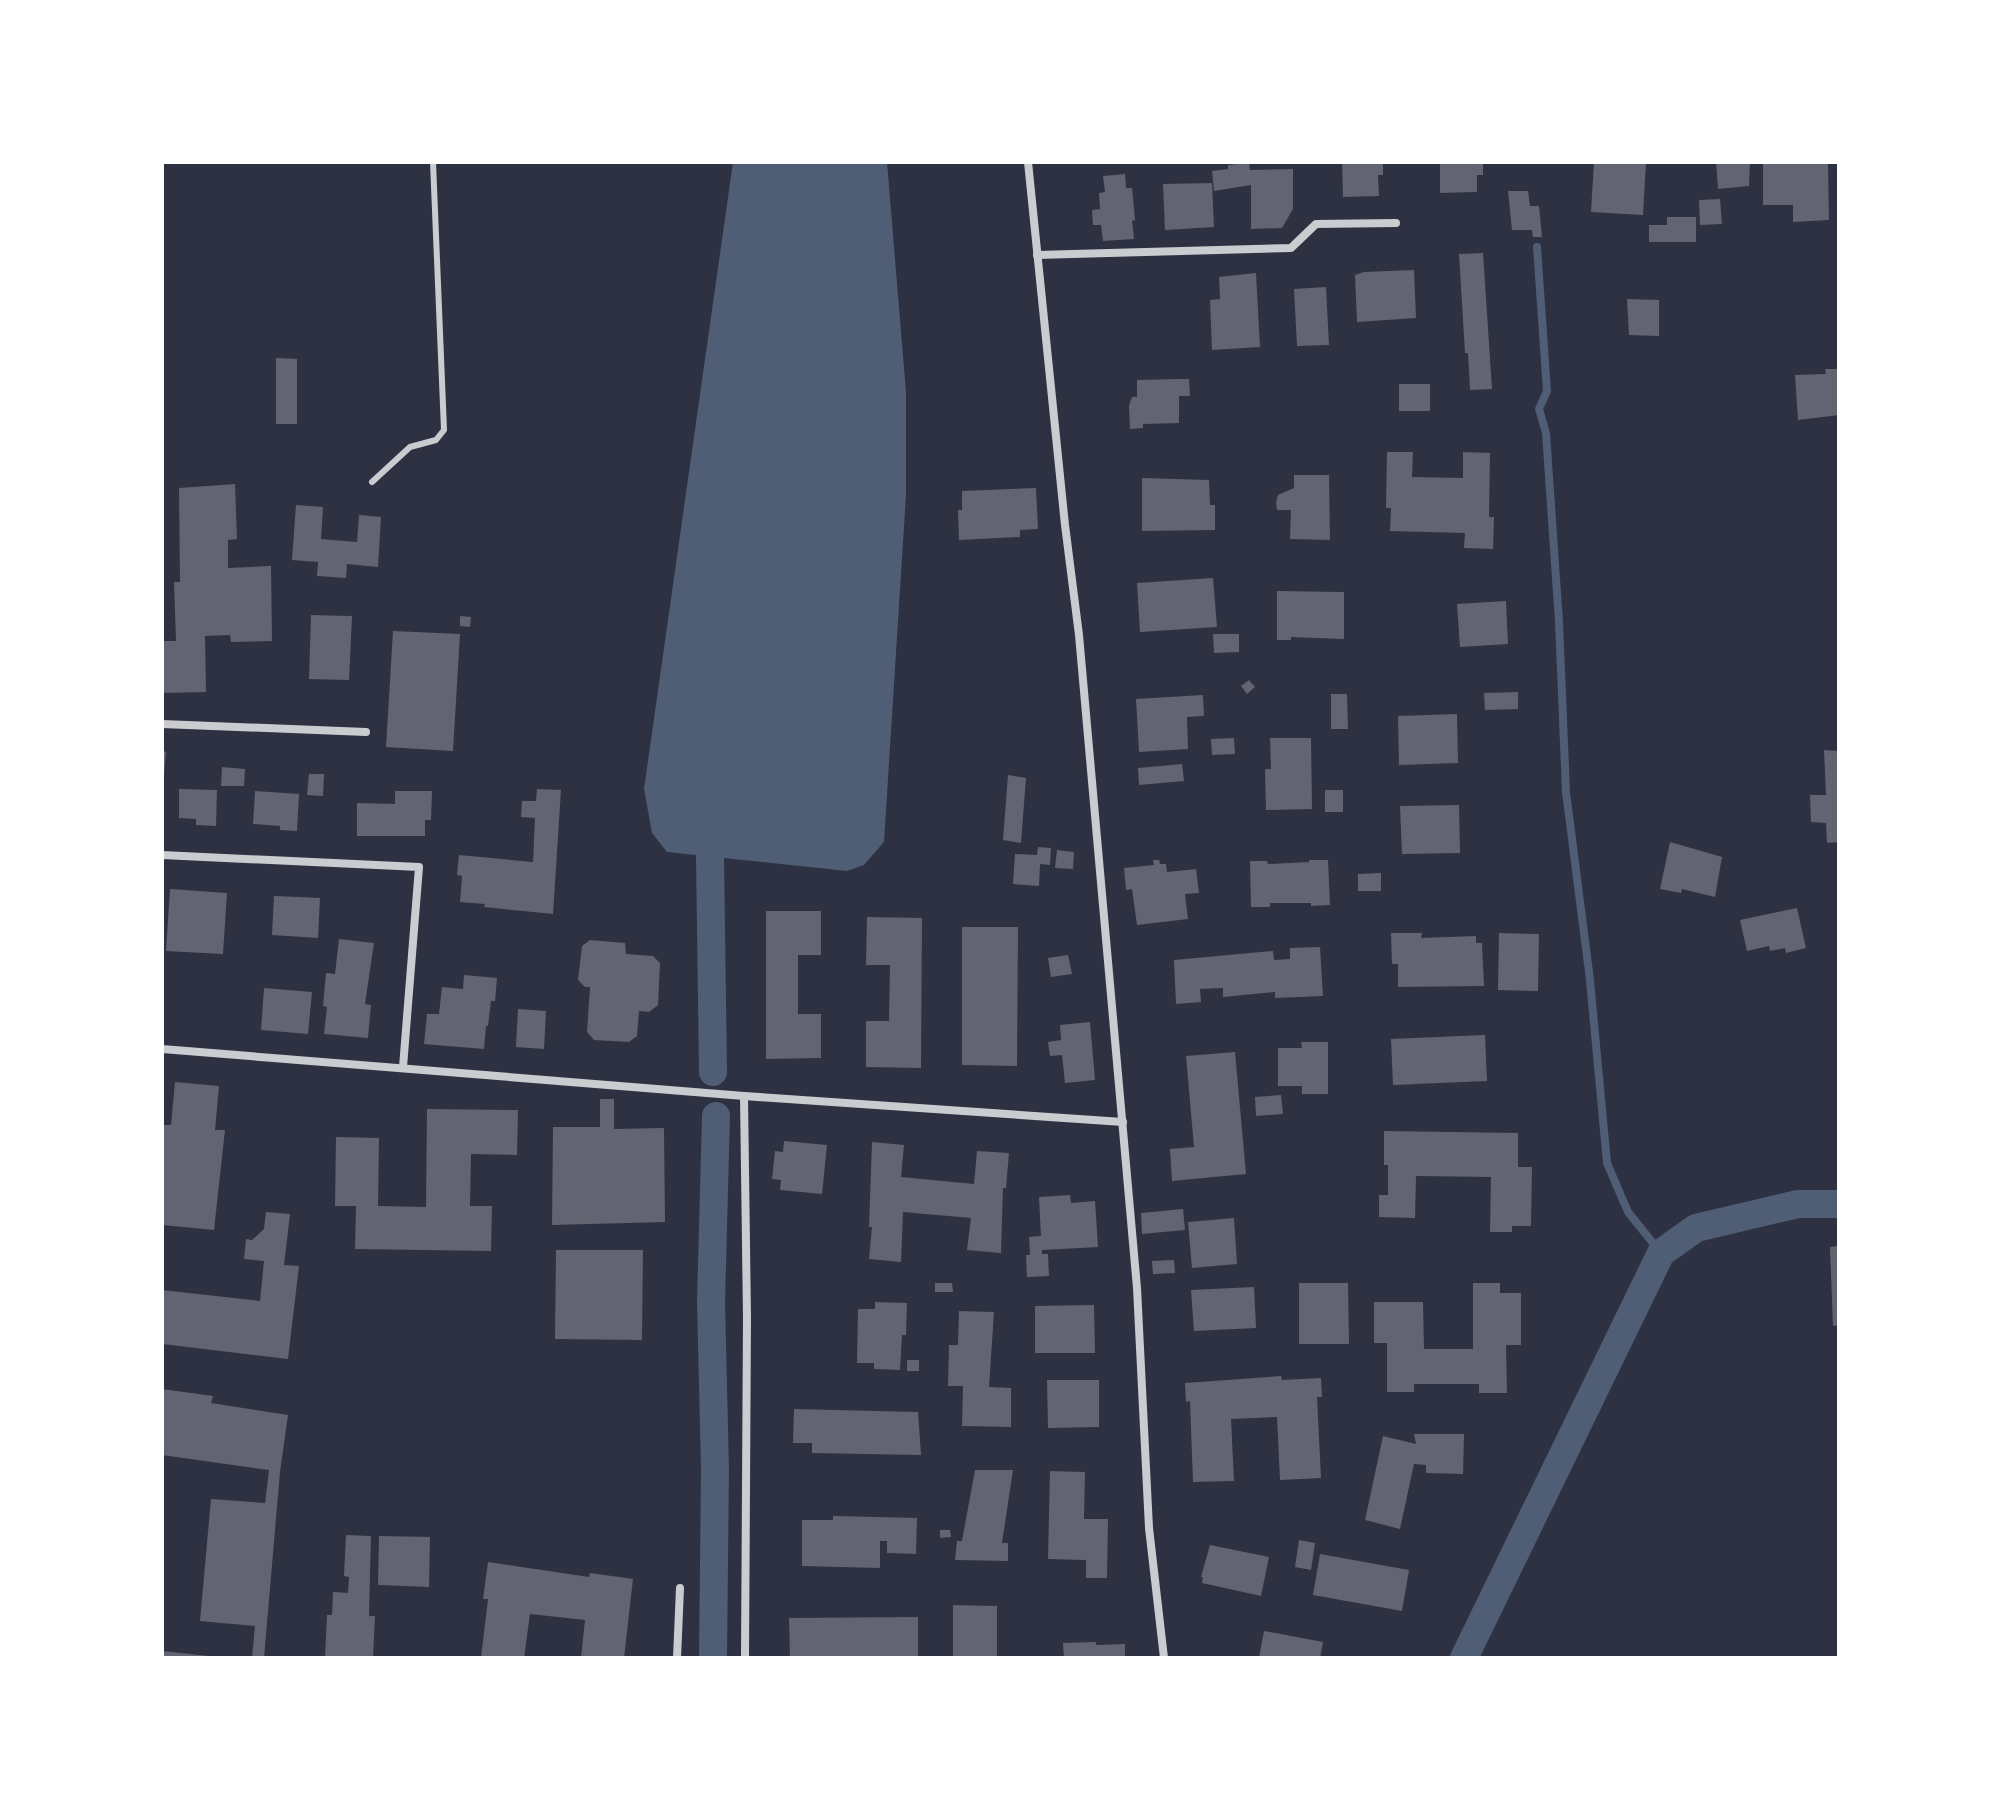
<svg xmlns="http://www.w3.org/2000/svg" width="2001" height="1820" viewBox="0 0 2001 1820" font-family="'Exo 2',sans-serif">
<rect width="100%" height="100%" fill="#2d3142"/>
<path fill="#4f5d75" d="M733 162H887L906 392V495L884 842 864 865 847 871 667 852 652 833 644 789Z"/>
<g fill="none" stroke-linecap="round" stroke-linejoin="round">
<path stroke="#4f5d75" stroke-width="8" d="M1537 247 1547 391 1539 409 1546 433 1559 622 1566 792 1590 980 1607 1163 1628 1212 1661 1253"/>
<g stroke="#4f5d75" stroke-width="28">
<path d="M710 856 713 1072"/>
<path d="M713 1658 715 1469 711 1302 716 1116"/>
<path d="M1464 1658 1661 1253 1696 1228 1798 1204H1839"/>
</g>
</g>
<g fill="#626471">
<path d="M1342 162H1383V175H1378L1379 196 1343 197Z"/>
<path d="M1440 162H1483V175H1477V192L1440 193Z"/>
<path d="M1594 162H1646L1643 215 1591 212Z"/>
<path d="M1716 162H1750L1749 186 1718 189Z"/>
<path d="M1828 162 1829 220 1793 222V205H1763V163Z"/>
<path d="M1249 163 1250 170 1293 169V209L1282 228 1251 229V185L1214 191 1212 171 1228 169V165Z"/>
<path d="M1125 174 1126 188H1132L1135 220 1132 221 1134 239 1103 241 1101 225H1093L1092 210 1100 209 1099 193 1105 192 1103 176Z"/>
<path d="M1212 183 1214 227 1165 230 1163 184Z"/>
<path d="M1508 191H1528L1530 206H1539L1542 237H1533L1532 230H1512Z"/>
<path d="M1720 199 1722 224 1700 225 1699 200Z"/>
<path d="M1667 217H1696V242H1649V225H1667Z"/>
<path d="M1483 253 1492 389 1470 390 1468 353H1465L1459 254Z"/>
<path d="M1414 270 1416 318 1357 322 1355 275 1364 272Z"/>
<path d="M1256 273 1260 347 1212 350 1210 300 1220 299 1219 277Z"/>
<path d="M1326 287 1329 345 1297 346 1294 289Z"/>
<path d="M1627 299 1659 300V336L1629 335Z"/>
<path d="M276 358 297 359V424H276Z"/>
<path d="M1825 369H1839V415L1798 420 1795 375 1826 374Z"/>
<path d="M1178 379H1189L1190 396H1179V423L1143 424V428L1130 429 1129 406 1132 397H1137V380Z"/>
<rect x="1399" y="384" width="31" height="27"/>
<path d="M1387 452H1413L1412 477 1463 478V452L1490 453 1489 517H1494L1493 549 1464 548 1465 533 1390 531 1391 508H1386Z"/>
<path d="M1294 475H1329L1330 540 1290 539 1291 510H1277L1276 502 1278 495 1294 488Z"/>
<path d="M1142 478 1209 480 1210 505H1215V530L1142 531Z"/>
<path d="M235 484 237 539 228 540V568L271 566 272 641 231 642 230 635 205 636 206 692 162 693V641H176L174 582H180L179 488Z"/>
<path d="M1036 488 1038 529 1020 530V537L959 540 958 510H962V491Z"/>
<path d="M296 505 323 507 321 539 357 542 359 515 381 517 378 567 347 564 346 578 317 576 318 562 292 560Z"/>
<path d="M1213 578 1217 627 1140 632 1137 583Z"/>
<path d="M1277 591 1344 592V639L1291 637V640H1277Z"/>
<path d="M1506 601 1508 644 1460 647 1457 604Z"/>
<path d="M311 615 352 616 349 680 309 679Z"/>
<path d="M460 616 471 617 470 627 460 626Z"/>
<path d="M393 631 460 634 453 751 386 747Z"/>
<path d="M1213 634H1239V652L1214 653Z"/>
<path d="M1249 680 1255 687 1247 694 1241 686Z"/>
<path d="M1518 692V709L1485 710 1484 693Z"/>
<path d="M1331 694H1347L1348 729H1331Z"/>
<path d="M1203 695 1204 716 1187 717 1188 749 1139 752 1136 699Z"/>
<path d="M1457 714 1458 763 1399 765 1398 716Z"/>
<path d="M1234 738 1235 754 1212 755 1211 739Z"/>
<path d="M1270 738H1311L1312 809 1266 810 1265 769H1271Z"/>
<path d="M162 750 166 752 164 775H162Z"/>
<path d="M1824 750 1839 751V842L1827 843 1826 823 1811 822 1810 795H1826Z"/>
<path d="M1182 764 1184 781 1139 785 1138 768Z"/>
<path d="M222 767 245 769 244 786H221Z"/>
<path d="M309 774H324L323 796 307 795Z"/>
<path d="M1008 775 1026 778 1021 843 1003 840Z"/>
<path d="M179 789 217 790 216 826 196 825V819L179 818Z"/>
<path d="M537 789 561 790 553 914 484 907 485 904 460 902 462 876 457 875 459 855 533 862 535 818 521 817 522 801H536Z"/>
<rect x="1325" y="790" width="18" height="22"/>
<path d="M255 791 299 794 297 831 280 830V826L253 824Z"/>
<path d="M395 791H432L431 820H425V836H357V803L395 804Z"/>
<path d="M1459 805 1460 853 1402 854 1400 806Z"/>
<path d="M1670 842 1722 857 1715 897 1682 889 1681 893 1660 889Z"/>
<path d="M1038 847 1051 848 1050 865 1040 864 1039 886 1013 884 1015 854 1037 855Z"/>
<path d="M1057 850 1074 852 1073 869 1055 868Z"/>
<path d="M1153 860H1159L1160 864H1166L1167 872 1196 869 1199 893 1185 894 1188 919 1137 925 1132 889 1126 890 1124 868 1154 865Z"/>
<path d="M1309 860H1328L1330 905 1311 906V903H1270V907H1251L1250 861H1267L1268 864 1309 862Z"/>
<path d="M1381 873V891H1358V874Z"/>
<path d="M170 889 227 893 223 954 166 951Z"/>
<path d="M274 896 320 898 318 938 272 935Z"/>
<path d="M1797 908 1806 948 1786 953 1785 948 1770 951 1769 946 1747 951 1740 920Z"/>
<path d="M766 911H821V955H798V1014H821V1058L766 1059Z"/>
<path d="M867 917 922 918 921 1068 866 1067V1021H889L890 965H866Z"/>
<path d="M962 927H1018L1017 1066 962 1065Z"/>
<path d="M1391 933H1422L1421 938 1476 936V943H1482L1484 986 1398 987V964H1392Z"/>
<path d="M1499 933 1539 934 1538 991 1498 990Z"/>
<path d="M339 939 374 943 365 1004 371 1005 368 1038 324 1034 327 1007 323 1006 326 973 335 974Z"/>
<path d="M590 940 625 943 626 954 653 956 660 963 658 1005 649 1012 639 1011 637 1036 629 1042 594 1040 587 1032 590 987H585L578 980 582 946Z"/>
<path d="M1320 947 1323 996 1275 998V992L1223 997V988L1200 989 1201 1002 1176 1004 1174 960 1273 951 1274 960 1290 959V948Z"/>
<path d="M1068 955 1072 974 1051 977 1048 958Z"/>
<path d="M464 975 497 978 495 1001H491L488 1026H486L484 1049 424 1044 427 1014H439L442 987 463 989Z"/>
<path d="M264 988 312 992 308 1034 261 1030Z"/>
<path d="M518 1009 546 1011 544 1049 516 1047Z"/>
<path d="M1090 1022 1095 1080 1065 1083 1062 1055 1050 1056 1048 1042 1061 1040 1060 1025Z"/>
<path d="M1485 1035 1487 1081 1393 1085 1391 1039Z"/>
<path d="M1301 1042H1328V1094H1302V1086H1278V1048H1302Z"/>
<path d="M1235 1052 1246 1174 1172 1181 1170 1149 1194 1147 1186 1056Z"/>
<path d="M175 1082 219 1086 215 1130H225L214 1230 162 1225V1125H171Z"/>
<path d="M1281 1095 1283 1114 1256 1116 1255 1097Z"/>
<path d="M600 1099H614V1129L664 1128 665 1222 552 1225 553 1127H600Z"/>
<path d="M427 1109 518 1110 517 1155 471 1154 470 1206H492L491 1251 355 1249 356 1206H335L336 1137 379 1138 378 1206 426 1207Z"/>
<path d="M1384 1131 1518 1133V1167H1532L1531 1226H1512V1232H1490L1491 1177 1416 1176 1415 1218 1379 1217V1195H1388V1165H1384Z"/>
<path d="M784 1141 827 1145 822 1194 780 1190 781 1180 772 1179 775 1151 783 1152Z"/>
<path d="M872 1142 904 1145 901 1177 974 1184 977 1151 1009 1153 1006 1188H1003L1001 1253 967 1250 971 1218 903 1212 901 1262 869 1259 872 1227H869Z"/>
<path d="M1070 1195 1071 1203 1095 1201 1098 1247 1042 1250V1254H1048L1049 1276 1027 1277 1026 1255H1030L1029 1237 1041 1236 1039 1197Z"/>
<path d="M1183 1209 1185 1230 1142 1234 1141 1213Z"/>
<path d="M266 1212 290 1214 284 1265 299 1266 288 1359 162 1344V1290L260 1301 264 1261 244 1259 246 1239 252 1240 264 1229Z"/>
<path d="M1234 1218 1237 1264 1192 1268 1188 1222Z"/>
<path d="M1839 1246V1325L1833 1326 1830 1247Z"/>
<path d="M556 1250H643L642 1340 555 1339Z"/>
<path d="M1174 1260 1175 1273 1153 1274 1152 1261Z"/>
<path d="M935 1283H952L953 1292H935Z"/>
<path d="M1299 1283H1348L1349 1344H1299Z"/>
<path d="M1473 1283H1500V1293H1521V1345H1506L1507 1393H1479V1384H1414V1392H1387V1343H1374V1302H1423L1424 1349H1473Z"/>
<path d="M1254 1287 1256 1328 1194 1331 1191 1290Z"/>
<path d="M875 1302 907 1303 906 1335H902L900 1370 874 1369V1363H857L858 1309H875Z"/>
<path d="M1094 1305 1095 1353H1035V1306Z"/>
<path d="M959 1311 994 1312 989 1387 1011 1388V1427L962 1426 963 1386H948L949 1345H958Z"/>
<rect x="907" y="1360" width="12" height="11"/>
<path d="M1281 1376 1282 1380 1321 1378 1322 1397H1317L1321 1478 1280 1480 1277 1417 1231 1419 1234 1481 1193 1482 1190 1401 1186 1402 1185 1383Z"/>
<path d="M1047 1380H1099V1427L1048 1428Z"/>
<path d="M162 1389 213 1396 211 1403 288 1415 280 1472 264 1658H252L255 1626 200 1621 211 1499 265 1503 269 1470 162 1455Z"/>
<path d="M794 1409 918 1412 921 1455 812 1453V1443H793Z"/>
<path d="M1414 1434H1464L1463 1474 1426 1473V1465L1414 1464 1400 1529 1365 1520 1383 1436 1416 1444Z"/>
<path d="M975 1470H1013L1002 1543H1008V1561L955 1560 957 1541H962Z"/>
<path d="M1050 1471 1085 1472 1084 1519H1108L1107 1578H1086V1560L1048 1559Z"/>
<path d="M833 1516 917 1518 916 1554 887 1553V1541H880V1568L802 1566V1520H833Z"/>
<path d="M940 1530H950L951 1537 940 1538Z"/>
<path d="M346 1535 371 1536 369 1616H375L373 1658H325L327 1615H332L333 1592 348 1593 349 1577 344 1576Z"/>
<path d="M379 1536 430 1537 429 1587 378 1585Z"/>
<path d="M1299 1540 1315 1543 1311 1570 1295 1567Z"/>
<path d="M1210 1545 1269 1557 1261 1596 1202 1583 1203 1577H1201Z"/>
<path d="M1320 1554 1409 1570 1402 1611 1313 1595Z"/>
<path d="M488 1562 589 1577 590 1573 633 1579 624 1658H581L585 1620 530 1614 524 1658H481L488 1599H483Z"/>
<path d="M953 1605 997 1606V1658H953Z"/>
<path d="M918 1617V1658H790L789 1618Z"/>
<path d="M1264 1631 1323 1642 1320 1658H1259Z"/>
<path d="M1096 1642V1645L1125 1644V1658H1064L1063 1643Z"/>
<path d="M162 1651 209 1656V1658H162Z"/>
</g>
<g fill="none" stroke-linecap="round" stroke-linejoin="round">
<path stroke="#caccd0" stroke-width="6" d="M372 482 410 447 436 440 444 430 433 162"/>
<g stroke="#caccd0" stroke-width="8">
<path d="M1028 162 1065 525 1079 635 1137 1288 1149 1528 1164 1658"/>
<path d="M1037 255 1291 248 1316 224 1396 223"/>
<path d="M162 724 366 732"/>
<path d="M162 855 419 867 403 1067"/>
<path d="M162 1049 744 1096 1123 1122"/>
<path d="M744 1096 747 1318 745 1658"/>
<path d="M677 1658 680 1588"/>
</g>
</g>
<rect width="2001" height="1820" fill="none" stroke="#ffffff" stroke-width="328"/>
</svg>
